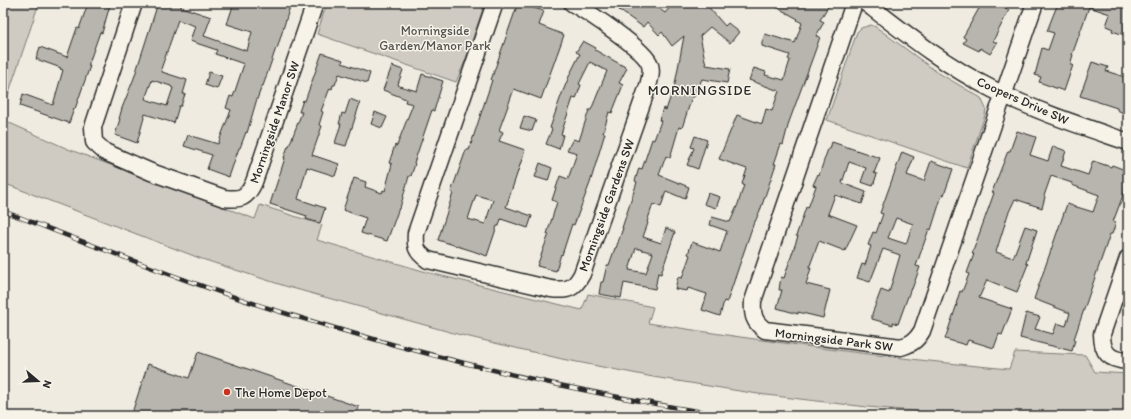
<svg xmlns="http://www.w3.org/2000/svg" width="1131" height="419" viewBox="0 0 1131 419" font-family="Itim,sans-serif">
<rect width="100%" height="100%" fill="#efebe0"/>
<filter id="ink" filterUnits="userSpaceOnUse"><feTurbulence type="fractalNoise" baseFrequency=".025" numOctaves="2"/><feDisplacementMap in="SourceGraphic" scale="8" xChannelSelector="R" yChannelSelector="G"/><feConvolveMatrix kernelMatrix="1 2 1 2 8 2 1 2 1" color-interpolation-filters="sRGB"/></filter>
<g filter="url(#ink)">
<g fill="#cfcbc2" stroke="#7d7b76">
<path d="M3 3H39L3 110Z"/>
<path d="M327 3H485L465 61 456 82 317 34Z"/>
<path d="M871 25 876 27 937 72 981 98 986 109 985 115 967 168 827 120 857 32 861 28Z"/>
<path d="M3 120 68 149 255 219 260 205 322 225 317 240 430 273 582 310 588 294 653 307 648 323C768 342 888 358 1009 369L1015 352 1085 355 1095 372 1128 374V416H974L867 407 758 394 653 377 562 359 457 334 285 286 202 259 3 183Z"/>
</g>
<g fill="#b8b5ae" stroke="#2b2b2b" fill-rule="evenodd">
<path d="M88 3H105L110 5 102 33 100 32 88 66H90L75 109H74L69 123 20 106 23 94 53 105 63 70 60 69 61 68 36 59 40 47 67 57 77 28 79 29Z"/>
<path d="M158 3H182L181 7 211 17 204 36 247 51 252 32 227 24 234 3H291L277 49 276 48 263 86H262L256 102 247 133 246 132 240 148H239L229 177 207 169 212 155 184 146 188 135 218 144 231 110 226 108 230 96 233 97 244 64 215 54 217 50 190 41 195 26 178 20 161 69 162 70V72L187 80 183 94H185L181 106H179L174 123 145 114 137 143 115 135 120 119H119L122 108 134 78ZM152 80 171 86V87L173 88 167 106 145 99Z"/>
<path d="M518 3 544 11 539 25 564 35 541 99 514 89 505 114 499 130 503 132 499 141 525 150 506 207 532 216 528 228 501 219 499 226H497L487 256 473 251 438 240 453 193 451 192 455 181 466 150H469L492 80H491ZM476 195 493 200 485 224 468 219Z"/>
<path d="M613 3H652L665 13 671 6 673 8 678 3H705L725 26 728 23 739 32 730 43 710 27 700 36 706 65 730 69 727 83 702 79 694 97H692L682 128 679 127 670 158 666 156 659 175 689 187 685 199 666 191 661 207 653 204 647 222 648 223 643 237 661 243 666 228 675 232 661 274 658 273 655 289 624 283 621 298 599 294 601 282H603L607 265H609L615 248H616L623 228H622L637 182 635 181 639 168 642 169 652 139 654 140 661 121 659 120 663 108 666 110 675 84 684 36 672 46 662 32 659 35 647 22 643 27 619 10 620 9ZM636 248 653 253 646 273 629 270Z"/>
<path d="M769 3H830L820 20 824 22 816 36 820 37 814 54 789 122 783 145 781 144 774 164H776L761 208 755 222H754L731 290 727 302 724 301 720 316 702 310 707 294 688 288 687 291 675 289 678 277 682 278 690 255 688 254 692 242 720 252 727 231 710 225 712 217 730 222 738 204 744 185 742 184 747 169 719 159 737 115 762 124 766 109 772 111 779 91 749 80 754 68 766 72 765 75 784 80 790 60 788 59 790 55 762 46V42L765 34 795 43 802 23 797 20 798 19Z"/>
<path d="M982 3H997L1009 10 993 41 997 43 990 54 980 48 979 51 963 43 966 39 963 37Z"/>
<path d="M1058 3H1128V36L1112 31 1113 29 1106 26 1110 14 1089 7 1072 55H1073L1070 65H1073L1064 91 1039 82 1041 77 1035 75 1042 48 1048 50 1054 33 1047 31Z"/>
<path d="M583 41 596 48 595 50 627 68 619 83 623 85 612 113 609 112 603 133H605L590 183 574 225 572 224 562 255 561 254 556 271 537 266 549 234H547L557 202 552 200 560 176 568 179 577 153 567 150 573 139 579 141 589 110H591L607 71 590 62 579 84 581 85 576 99 573 98 561 134 563 135 559 149 546 144 552 129 550 128 561 96 570 74 580 54 576 52Z"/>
<path d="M322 53 343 60 342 63 370 73 367 83 339 74 335 85H333L332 89 330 88 321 111 323 112 319 125 322 126 312 155 339 164 335 176 307 167 298 199 325 208 320 223 306 219 307 216 270 204 285 158H284L288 146H289L302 112H299L303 100 305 101Z"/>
<path d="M1092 62 1108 67 1106 71 1128 78V115L1117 110V108L1080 96Z"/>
<path d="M392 66 403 70 398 84 399 86 417 91 422 74 443 81 434 111 432 110 414 163 415 164 411 176H409L400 208H399L387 241 361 233 366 218 343 210 354 178 366 182 365 187 382 193 383 190 385 191 392 164 389 163 395 145 397 146 399 140 413 104 405 102 406 99 383 90Z"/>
<path d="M209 72 222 76 217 89 205 85Z"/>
<path d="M350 99 360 103 346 146 335 143 341 124H339L342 113 345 114Z"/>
<path d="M375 112 387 117 382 128 371 124Z"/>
<path d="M524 116 536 120 532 131 520 128Z"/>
<path d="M1017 131 1036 137 1030 155 1048 161 1053 146 1066 151 1061 166 1088 175 1093 161 1111 167 1112 165 1128 171V182L1113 222 1116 223 1112 234H1110L1091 289 1074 339 1075 340 1072 351 1020 338 1026 313 1040 317 1035 329 1053 334 1057 323 1066 326 1070 313 1034 299 1067 204 1093 212 1099 195 1072 185V183L1051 176 1044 196 1045 197 1042 208 1015 199 1008 214 996 252 1013 258 1025 226 1037 230 1026 263 1028 264 1017 292 987 280 979 298 1012 309 1002 335 999 334 994 348 968 340 966 345 945 339 957 304H956L960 291 962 292 969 274 967 273 974 254H972L994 193 992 192 1008 151H1010Z"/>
<path d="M695 136 707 140 698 169 687 165 694 148 691 147Z"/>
<path d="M832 142 880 158 874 173 877 174 873 186 861 182 866 168 849 162 842 183 866 192 862 204 835 195 828 214 857 225 845 251 819 241 809 268H811L806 284 830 290 823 318 798 312V314L777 308 782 290H779L781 277 784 278 798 236H796L802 219 806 207 808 208 816 186 813 185 818 174 819 175 828 149H830Z"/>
<path d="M902 152 914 157 907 175 924 181 931 161 953 169 944 195H942L931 230 929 229 916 266 920 267 912 289 911 288 898 324 893 322V325L872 319V314L881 290 889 293 900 255 883 249 870 282 857 278 862 264 865 265 871 246 868 245 873 232 876 233 883 214 880 213ZM896 218 913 224 906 244 888 238Z"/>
<path d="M540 163 552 168 548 181 535 177Z"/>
<path d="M708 193 720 197 716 208 704 204Z"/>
<path d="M198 352 359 407 356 416H131L148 364 189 378Z"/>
</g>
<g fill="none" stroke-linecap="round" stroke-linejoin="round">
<defs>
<g id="minor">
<path d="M134 3 93 127 94 142 105 152 151 172 224 198C241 200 247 198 254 182L315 3"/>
<path d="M495 3 416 233C415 247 416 252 428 260L551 289C568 291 574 289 582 274L648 86C650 79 652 72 650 65 646 50 588 12 572 3"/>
<path d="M854 3 753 301C752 315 754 322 765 330L901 347C911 344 916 341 922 331L1035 3"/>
<path d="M866 3C906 34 946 66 992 89 1035 111 1082 126 1128 142"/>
<path d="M1128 258 1102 334C1102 353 1109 360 1128 361"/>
</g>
</defs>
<use href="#minor" stroke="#2b2b2b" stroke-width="19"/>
<use href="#minor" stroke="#f7f3e8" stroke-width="16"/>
<defs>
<path id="rail" d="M3 211C95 246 187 283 281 312 427 357 576 393 728 416"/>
</defs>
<use href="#rail" stroke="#2b2b2b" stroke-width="4.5"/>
<use href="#rail" stroke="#f7f3e8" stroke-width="3" stroke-dasharray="9" stroke-linecap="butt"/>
</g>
</g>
<circle fill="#c8321e" stroke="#f7f3e8" stroke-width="1.5" cx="227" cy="392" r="4"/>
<g text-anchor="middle" stroke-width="3" stroke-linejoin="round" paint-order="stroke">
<g font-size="13" fill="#545351" stroke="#f7f3e8">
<text x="435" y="35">Morningside<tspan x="435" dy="15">Garden/Manor Park</tspan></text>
</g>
<g font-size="13" fill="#2b2b2b" stroke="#f7f3e8">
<text transform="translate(1023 100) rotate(24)" y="5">Coopers Drive SW</text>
<text transform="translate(274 122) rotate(-71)" y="5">Morningside Manor SW</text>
<text transform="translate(606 205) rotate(-70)" y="5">Morningside Gardens SW</text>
<text transform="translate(834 339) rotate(7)" y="5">Morningside Park SW</text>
</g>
<g font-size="13" fill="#2b2b2b" stroke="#f7f3e8" text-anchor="start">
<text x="235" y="397">The Home Depot</text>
</g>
<g font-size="14" letter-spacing="1" fill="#2b2b2b" stroke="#f7f3e8">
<text x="700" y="95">MORNINGSIDE</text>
</g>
</g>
<rect width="1131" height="419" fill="none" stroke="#f7f3e8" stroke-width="16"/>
<rect x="8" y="8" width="1115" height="403" fill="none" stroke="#2b2b2b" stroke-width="1.5" filter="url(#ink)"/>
<g transform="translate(38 381) rotate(109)" stroke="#f7f3e8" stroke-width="3" paint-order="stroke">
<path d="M0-3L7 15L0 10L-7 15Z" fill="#2b2b2b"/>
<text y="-6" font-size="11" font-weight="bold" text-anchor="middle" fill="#2b2b2b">N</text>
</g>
</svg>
